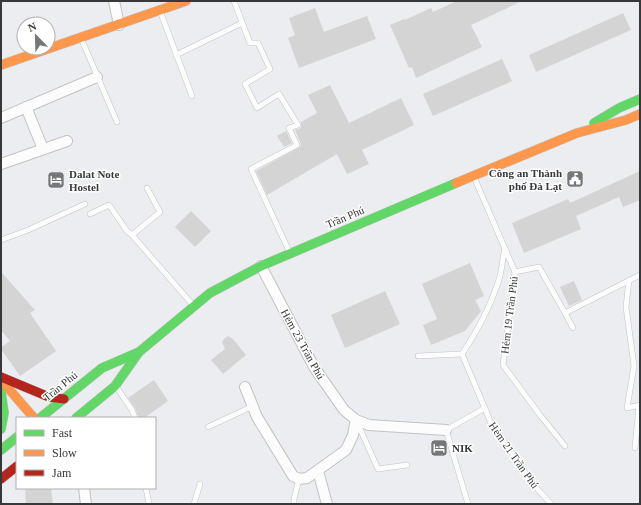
<svg xmlns="http://www.w3.org/2000/svg" width="641" height="505" viewBox="0 0 641 505" font-family="'Times New Roman',serif">
<rect width="100%" height="100%" fill="#ebedf0"/>
<g fill="#d4d4d5">
<path d="M457 1H522L471 25 482 47 416 78 412 67 409 68 390 25 404 19 405 20 431 8 433 12Z"/>
<path d="M315 8 324 32 367 16 376 39 299 68 288 38 295 35 289 18Z"/>
<path d="M623 13 631 30 536 72 529 55Z"/>
<path d="M502 59 512 81 433 116 423 94Z"/>
<path d="M330 85 349 123 401 98 414 125 362 150 369 164 347 174 337 154 267 195 256 171 300 147 301 144 295 130 301 128V122L317 113 308 95Z"/>
<path d="M286 131 292 143 284 147 277 136Z"/>
<path d="M640 171V200L623 207 619 197 576 216 581 229 524 253 512 223 568 199 570 203Z"/>
<path d="M191 211 211 231 195 247 175 227Z"/>
<path d="M470 263 484 296 475 300 481 311 465 331 431 345 423 325 437 319 422 284Z"/>
<path d="M1 272 35 310 30 313 56 351 20 376 1 349V347L10 341 1 330Z"/>
<path d="M574 281 582 300 569 306 560 287Z"/>
<path d="M385 291 400 324 345 348 331 315Z"/>
<path d="M228 336 233 339 246 355 223 374 211 360 225 349 222 342 223 340Z"/>
<path d="M154 380 168 401 144 418H139L135 408 128 398Z"/>
<path d="M25 488H51L53 504H26Z"/>
</g>
<g fill="none" stroke-linecap="round" stroke-linejoin="round">
<defs>
<g id="lane">
<path d="M234 1 250 43H258L270 69 245 84 257 108 279 94 298 125 289 128 297 145 251 169 289 251"/>
<path d="M160 11 192 96"/>
<path d="M81 38 117 122"/>
<path d="M176 55 242 23"/>
<path d="M474 177 515 272 503 365 540 415 565 446"/>
<path d="M147 188 160 212 132 235 192 304"/>
<path d="M90 214 109 205 127 231 132 235"/>
<path d="M1 240 28 230 85 204"/>
<path d="M505 248C503 257 502 267 500 276 492 304 478 330 462 354L491 423 533 484 551 504"/>
<path d="M515 272 539 267 565 313 640 275"/>
<path d="M629 280 626 307 634 366 627 408 640 405"/>
<path d="M565 313 573 328"/>
<path d="M418 356 462 354"/>
<path d="M117 388 132 410 135 418"/>
<path d="M357 422 378 469 407 465"/>
<path d="M208 427 253 406"/>
<path d="M635 448 639 406"/>
<path d="M146 488 149 504"/>
<path d="M194 504 200 484"/>
<path d="M294 504V499L299 479"/>
<path d="M468 504 446 430 485 408"/>
</g>
<g id="street">
<path d="M114 1 119 25"/>
<path d="M26 107 43 149"/>
<path d="M1 118 97 77"/>
<path d="M1 164 67 141"/>
<path d="M261 266 314 367 344 410 356 420 369 425 446 430"/>
<path d="M245 387 257 417 293 476 299 479 307 478 346 450 353 435 356 420"/>
<path d="M318 471 327 504"/>
<path d="M84 488 86 504"/>
</g>
<g id="fast">
<path d="M594 123 619 108 640 99"/>
<path d="M1 392 4 413 1 429"/>
<path d="M40 418 102 368 139 352"/>
<path d="M76 418 115 386 139 352 210 293 261 266 456 183"/>
<path d="M1 450 17 437"/>
</g>
<g id="slow">
<path d="M1 65 186 1"/>
<path d="M456 183 577 133 626 120 640 114"/>
<path d="M1 380 34 418"/>
</g>
<g id="jam">
<path d="M1 377 49 397 64 399"/>
<path d="M1 479 17 466"/>
</g>
</defs>
<use href="#lane" stroke="#c1c3c5" stroke-width="6"/>
<use href="#street" stroke="#c1c3c5" stroke-width="12"/>
<use href="#fast" stroke="#c1c3c5" stroke-width="10"/>
<use href="#slow" stroke="#c1c3c5" stroke-width="10"/>
<use href="#jam" stroke="#c1c3c5" stroke-width="10"/>
<use href="#lane" stroke="#fcfcfd" stroke-width="5"/>
<use href="#street" stroke="#fcfcfd" stroke-width="10"/>
<use href="#fast" stroke="#63d668" stroke-width="9"/>
<use href="#slow" stroke="#ff974d" stroke-width="9"/>
<use href="#jam" stroke="#b3261e" stroke-width="9"/>
</g>
<defs>
<symbol id="civic-square" viewBox="-11 -11 22 22"><rect x="-9" y="-9" width="18" height="18" rx="4" fill="#767779" stroke="#fff"/><path d="M-.6-6.5H3V-4.5H.6V-3L4-1V1h2V6H-6V1h2V-1L-.6-3ZM-1.2 2.5V6h2.4V2.5Z" fill="#fff"/></symbol>
<symbol id="hotel-square" viewBox="-11 -11 22 22"><rect x="-9" y="-9" width="18" height="18" rx="4" fill="#767779" stroke="#fff"/><path d="M-6-4.5h1.5V1H6V5H4.5V3h-9V5H-6ZM-4 0a1.8 1.8 0 1 1 3.6 0ZM.5 0V-2.5h3Q6-2.5 6 0Z" fill="#fff"/></symbol>
</defs>
<g fill-rule="evenodd">
<use href="#civic-square" x="565" y="169" width="20" height="20"/>
<use href="#hotel-square" x="46" y="170" width="20" height="20"/>
<use href="#hotel-square" x="429" y="438" width="20" height="20"/>
</g>
<g text-anchor="middle" stroke-width="3" stroke-linejoin="round" paint-order="stroke">
<g font-size="11" font-weight="bold" fill="#373839" stroke="#fff" text-anchor="start">
<text x="562" y="177" text-anchor="end">Công an Thành<tspan x="562" dy="13">phố Đà Lạt</tspan></text>
<text x="69" y="178">Dalat Note<tspan x="69" dy="13">Hostel</tspan></text>
<text x="452" y="452">NIK</text>
</g>
<g font-size="11" fill="#373839" stroke="#fff">
<text transform="translate(345 217) rotate(-23)" y="4">Trần Phú</text>
<text transform="translate(509 315) rotate(-83)" y="4">Hẻm 19 Trần Phú</text>
<text transform="translate(303 344) rotate(61)" y="4">Hẻm 23 Trần Phú</text>
<text transform="translate(60 386) rotate(-39)" y="4">Trần Phú</text>
<text transform="translate(514 455) rotate(55)" y="4">Hẻm 21 Trần Phú</text>
</g>
</g>
<rect width="641" height="505" fill="none" stroke="#373839" stroke-width="4"/>
<rect x="16" y="417" width="140" height="72" fill="#ffffff" stroke="#afafb0"/>
<rect x="24" y="430" width="20" height="6" fill="#63d668" stroke="#afafb0"/>
<text x="52" y="437" font-size="12" fill="#373839">Fast</text>
<rect x="24" y="450" width="20" height="6" fill="#ff974d" stroke="#afafb0"/>
<text x="52" y="457" font-size="12" fill="#373839">Slow</text>
<rect x="24" y="470" width="20" height="6" fill="#b3261e" stroke="#afafb0"/>
<text x="52" y="477" font-size="12" fill="#373839">Jam</text>
<g transform="translate(36 36) rotate(337)"><circle r="19" fill="#ffffff" stroke="#afafb0"/>
<path d="M0-3L7 15L0 10L-7 15Z" fill="#767779"/>
<text y="-6" font-size="11" font-weight="bold" text-anchor="middle" fill="#373839">N</text>
</g>
</svg>
